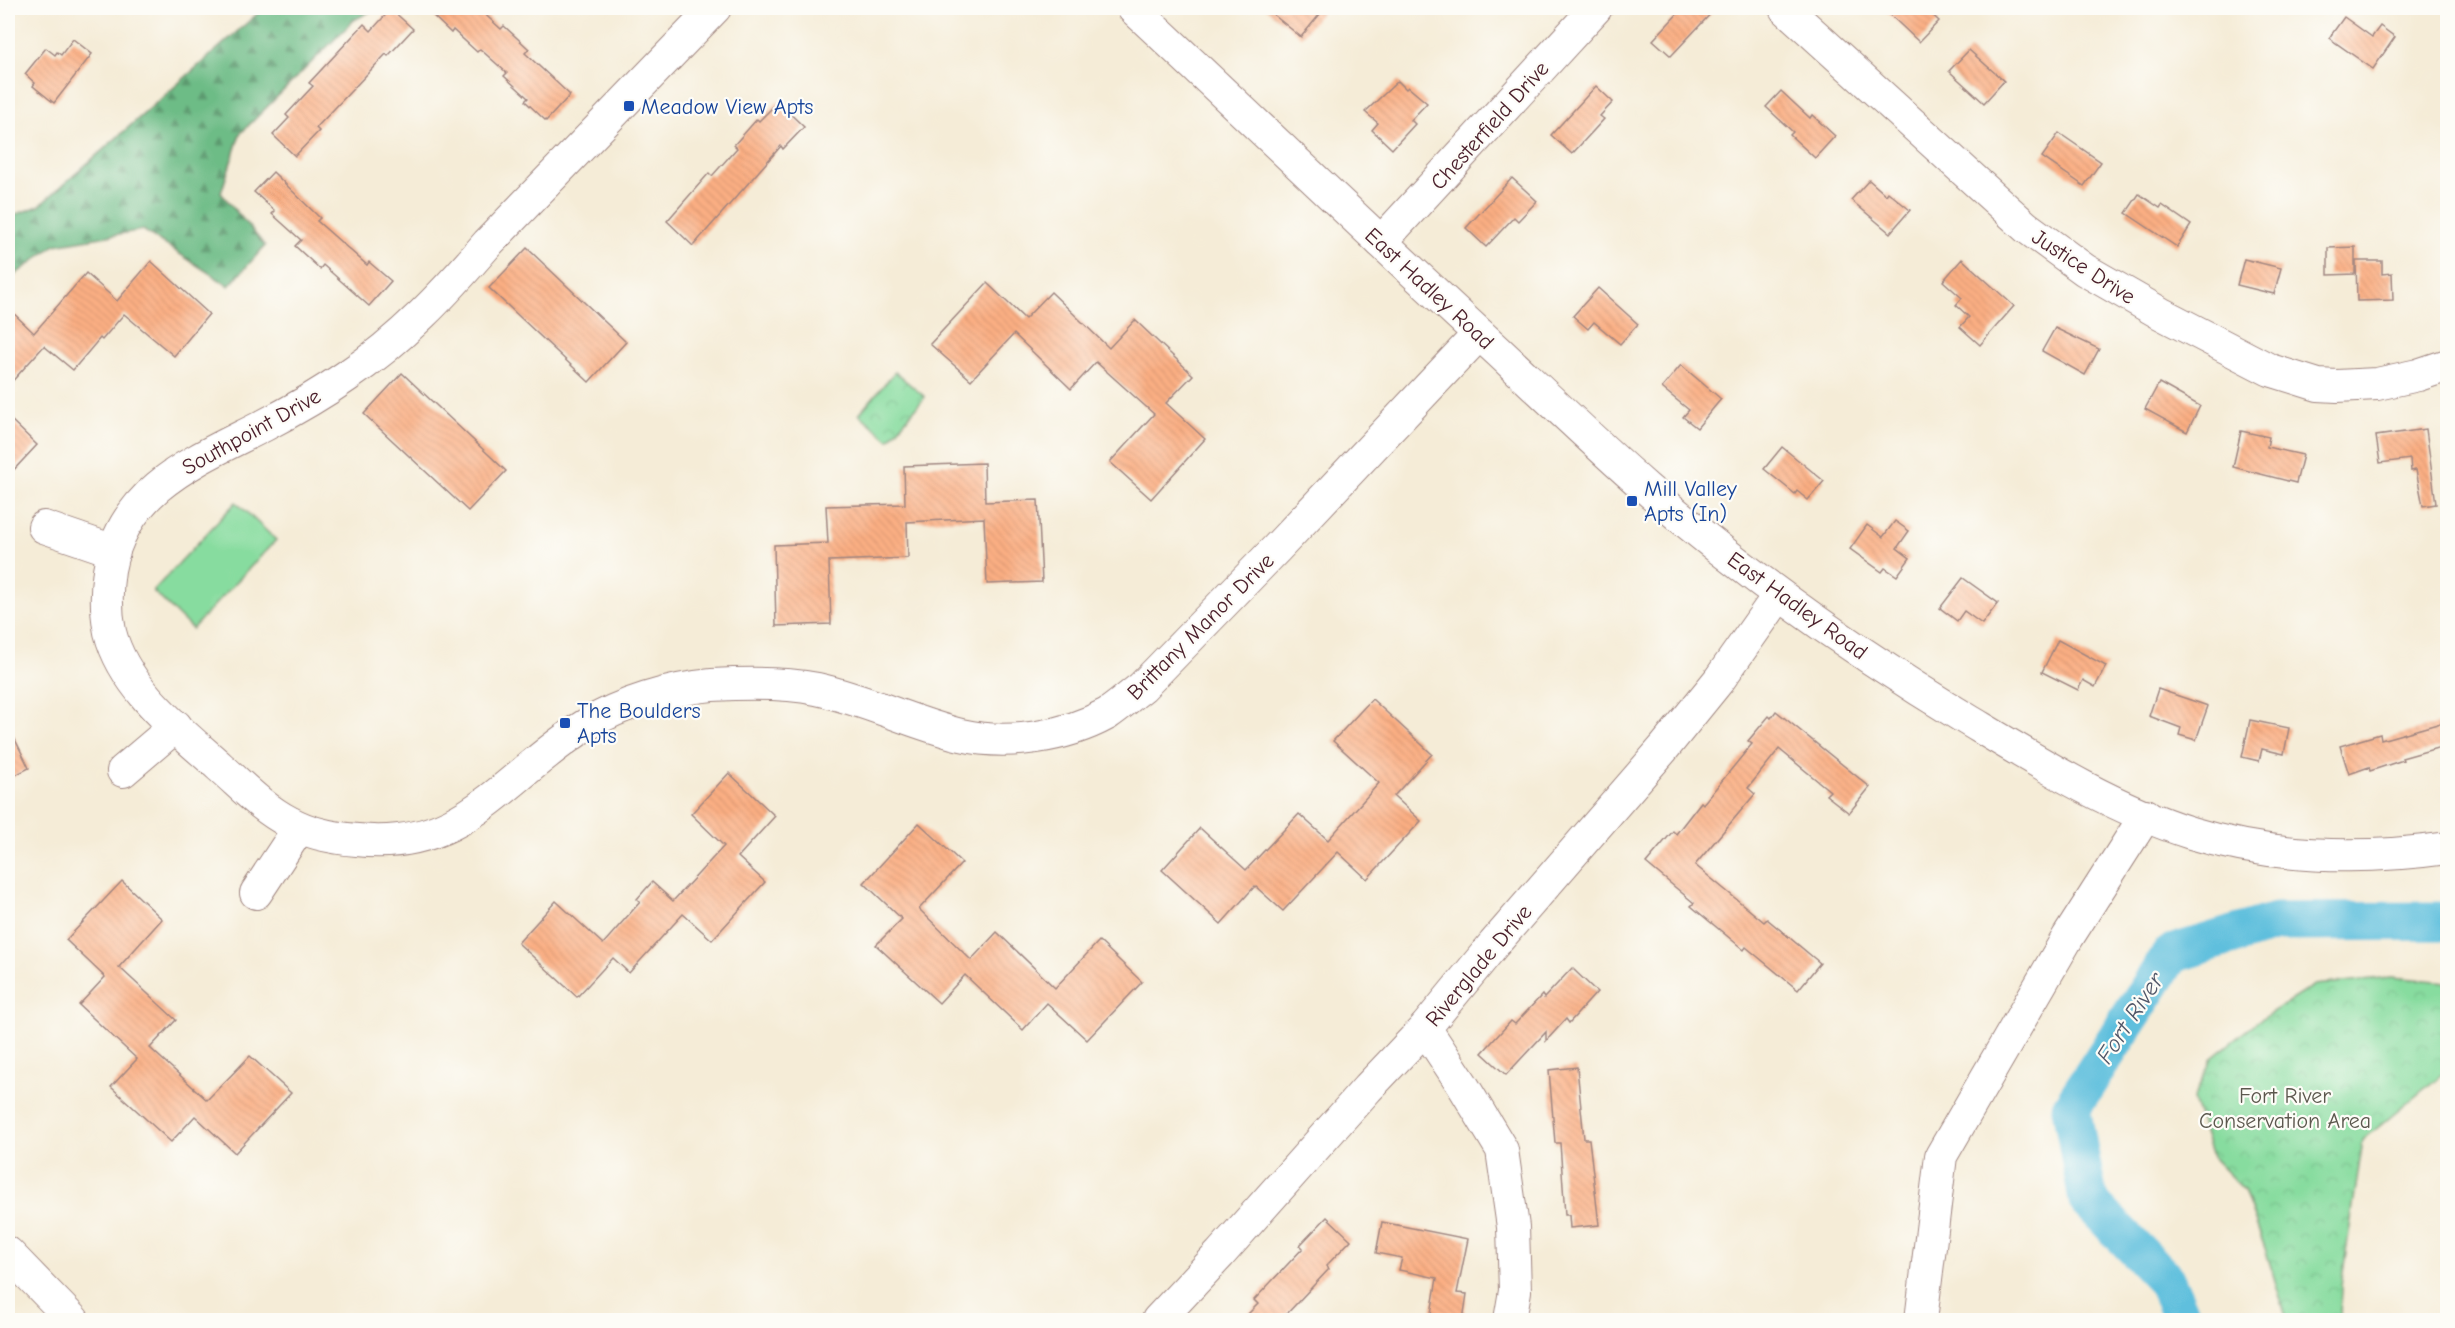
<svg xmlns="http://www.w3.org/2000/svg" width="2455" height="1328" viewBox="0 0 2455 1328" font-family="'Comic Neue',sans-serif">
<defs>
<pattern id="forest-firs" width="22" height="20" patternUnits="userSpaceOnUse" patternTransform="scale(1.5)"><rect width="22" height="20" fill="#6dbc86"/><path d="M5 1l3.5 6h-7zM16 11l3.5 6h-7z" fill="#5c986e"/></pattern>
<pattern id="park-crowns" width="20" height="18" patternUnits="userSpaceOnUse" patternTransform="scale(1.5)"><rect width="20" height="18" fill="#87dc9f"/><path d="M2 6a3 3 0 1 1 6 0M12 15a3 3 0 1 1 6 0" fill="none" stroke="#76bc89"/></pattern>
<pattern id="building-back-hatch" width="6" height="6" patternUnits="userSpaceOnUse" patternTransform="scale(1.5)"><rect width="6" height="6" fill="#fbaf83"/><path d="M-1 5l2 2M0 0l6 6M5-1l2 2" fill="none" stroke="#d99671"/></pattern>
</defs>
<rect width="100%" height="100%" fill="#fdfcf7"/>
<filter id="ink" filterUnits="userSpaceOnUse"><feTurbulence type="fractalNoise" baseFrequency=".0167" numOctaves="2"/><feDisplacementMap in="SourceGraphic" scale="12" xChannelSelector="R" yChannelSelector="G"/><feConvolveMatrix kernelMatrix="1 2 1 2 8 2 1 2 1" color-interpolation-filters="sRGB"/></filter>
<filter id="wash" filterUnits="userSpaceOnUse"><feTurbulence type="fractalNoise" baseFrequency=".008" numOctaves="4" result="noise"/><feDisplacementMap in="SourceGraphic" scale="24" xChannelSelector="R" yChannelSelector="G"/><feGaussianBlur stdDeviation="1.35" result="paint"/><feColorMatrix in="noise" values="0 0 0 0 0 0 0 0 0 0 0 0 0 0 0 0 0 1.4 0 .05"/><feComposite in="paint" operator="in"/></filter>
<g filter="url(#wash)">
<rect width="100%" height="100%" fill="#f5ecd7"/>
<path fill="url(#forest-firs)" stroke="#5c6e58" stroke-width="1.5" d="M264 8H377L354 20 240 134 221 193 265 246 229 286 143 230 55 245 8 280V217L39 206Z"/>
<g fill="url(#park-crowns)" stroke="#687e65" stroke-width="1.5">
<path d="M895 372 925 397 889 440 859 414Z"/>
<path d="M2391 977 2447 982V1070L2363 1140 2341 1286 2340 1320H2287L2266 1251 2244 1190 2212 1157 2193 1099 2212 1058 2259 1020 2315 985Z"/>
</g>
<path fill="#87dc9f" stroke="#687e65" stroke-width="1.5" d="M236 502 276 540 192 629 153 591Z"/>
<g fill="none" stroke-linecap="round" stroke-linejoin="round">
<path stroke="#5fbfdd" stroke-width="39" d="M2183 1320 2165 1279 2088 1200 2071 1108 2171 954 2276 922 2448 921"/>
</g>
<g id="blocks">
<g fill="url(#building-back-hatch)">
<path d="M425 8H478L501 29 504 26 529 49 525 53 570 95 546 121 525 101 528 98 504 76 507 73 480 49 477 52 453 30 451 33Z"/>
<path d="M1265 8H1325L1301 37Z"/>
<path d="M1683 8H1716L1671 56 1653 40Z"/>
<path d="M1883 8H1925L1939 21 1919 42Z"/>
<path d="M391 9 413 29 388 56 386 54 316 128 319 131 295 156 273 135 289 118 286 115 313 86 309 83 364 24 371 31Z"/>
<path d="M2344 17 2372 37 2380 26 2395 37 2373 69 2329 38Z"/>
<path d="M73 39 92 54 54 103 33 86 35 83 25 74 46 48 55 55 57 52 61 55Z"/>
<path d="M1969 50 2004 81 1984 103 1949 71Z"/>
<path d="M1398 81 1406 89 1408 87 1427 103 1411 120 1415 124 1392 149 1372 130 1378 123 1365 112Z"/>
<path d="M1596 86 1613 102 1600 116 1604 119 1572 154 1551 135Z"/>
<path d="M1781 91 1810 118 1812 115 1835 136 1815 158 1790 135 1793 132 1766 107Z"/>
<path d="M778 102 804 127 783 149 781 146 693 246 667 221 709 173 712 176 737 148 734 145 757 119 759 121Z"/>
<path d="M2059 133 2101 162 2084 186 2042 157Z"/>
<path d="M273 172 320 218 317 221 367 265 369 262 391 281 369 306 323 265 320 269 295 246 301 240 272 214 275 211 254 192Z"/>
<path d="M1512 178 1537 201 1518 221 1514 217 1486 247 1466 228Z"/>
<path d="M1869 180 1886 195 1888 192 1910 210 1890 233 1851 200Z"/>
<path d="M2139 194 2160 208 2162 205 2191 225 2177 247 2126 213Z"/>
<path d="M2355 247V274L2328 275V248Z"/>
<path d="M527 248 626 342 589 382 489 288Z"/>
<path d="M1962 259 2014 306 1980 345 1960 327 1969 317 1956 305 1962 298 1943 281Z"/>
<path d="M2244 259 2281 268 2274 294 2237 285Z"/>
<path d="M151 261 209 314 174 356 124 314 102 340 100 338 73 370 44 346 8 386V308L34 333 86 273 117 301Z"/>
<path d="M2356 261H2382V274L2392 273 2393 300 2357 301Z"/>
<path d="M987 283 1025 319 1051 292 1109 348 1135 320 1193 375 1166 403 1205 439 1151 499 1110 462 1154 414 1096 362 1071 389 1014 334 971 380 930 344Z"/>
<path d="M1598 288 1638 324 1620 344 1594 322 1588 329 1573 316Z"/>
<path d="M2055 328 2099 349 2085 375 2042 351Z"/>
<path d="M1681 365 1721 399 1697 428 1683 417 1689 410 1662 388Z"/>
<path d="M402 373 506 471 468 511 364 414Z"/>
<path d="M2159 383 2200 406 2187 432 2145 409Z"/>
<path d="M8 417 37 445 8 476Z"/>
<path d="M2426 429 2436 504 2423 506 2416 470 2411 471 2410 459 2380 463 2376 436Z"/>
<path d="M2241 431 2269 437 2267 447 2303 455 2296 483 2233 467Z"/>
<path d="M1782 447 1824 481 1808 500 1797 491 1795 494 1764 469Z"/>
<path d="M984 463 985 502 1038 500 1042 582 987 584 984 518 907 522 908 558 829 561 831 624 776 626 774 545 828 543 826 506 905 504 904 466Z"/>
<path d="M1895 521 1909 531 1897 548 1910 558 1897 576 1885 568 1882 572 1850 549 1867 525 1883 537Z"/>
<path d="M1963 578 1998 603 1982 624 1964 611 1957 621 1940 608Z"/>
<path d="M2058 640 2106 666 2095 687 2083 680 2078 690 2042 672Z"/>
<path d="M2158 689 2208 706 2196 740 2179 735 2181 728 2149 716Z"/>
<path d="M1372 699 1432 754 1394 796 1421 821 1367 879 1338 852 1283 911 1255 886 1221 924 1162 870 1200 828 1246 870 1299 814 1328 840 1379 783 1333 741Z"/>
<path d="M1776 711 1870 787 1849 813 1826 795 1830 791 1779 749 1748 788 1755 794 1695 865 1764 922 1767 919 1820 963 1798 990 1746 947 1744 950 1691 906 1694 903 1646 863 1673 831 1676 834 1701 802 1703 804 1752 744 1748 741 1769 716 1771 718Z"/>
<path d="M2250 720 2289 728 2284 754 2262 749 2259 761 2242 757Z"/>
<path d="M2448 721V745L2402 758 2403 760 2370 771 2369 767 2349 774 2340 746 2380 734 2381 740Z"/>
<path d="M8 725 29 768 8 779Z"/>
<path d="M729 773 775 816 738 857 765 882 712 940 683 914 629 973 613 958 577 997 518 943 556 901 603 944 640 902 637 899 652 882 673 901 724 846 691 814Z"/>
<path d="M919 823 962 863 919 909 971 960 997 932 1055 988 1099 941 1142 982 1087 1040 1047 1003 1023 1030 965 975 939 1003 876 945 902 919 864 883Z"/>
<path d="M122 881 162 919 119 967 176 1020 150 1048 207 1100 250 1056 291 1093 235 1153 195 1116 171 1142 111 1087 137 1059 79 1005 105 977 66 940Z"/>
<path d="M1572 968 1597 992 1569 1023 1566 1019 1546 1041V1032L1506 1075 1482 1053 1511 1021 1515 1024 1542 995 1544 998Z"/>
<path d="M1577 1067 1584 1139H1589L1599 1225 1570 1228 1569 1215H1565L1560 1143H1555L1549 1070Z"/>
<path d="M1327 1217 1351 1240 1326 1266 1329 1269 1281 1320H1242L1258 1304 1254 1300 1303 1248 1300 1245Z"/>
<path d="M1382 1222 1468 1239 1457 1293 1467 1294 1463 1320H1430L1437 1278 1399 1270 1402 1258 1376 1253Z"/>
</g>
</g>
</g>
<g filter="url(#ink)">
<use href="#blocks" fill-opacity="0" stroke="#a08681" stroke-width="1.5"/>
<g fill="none" stroke-linecap="round" stroke-linejoin="round">
<defs>
<g id="minor">
<path d="M715 8 488 243C446 292 401 340 347 376 320 395 292 411 263 426 197 460 124 487 109 570 106 590 106 612 110 632 124 688 179 730 220 767 242 786 262 808 289 822 310 834 333 838 357 840 465 852 505 775 586 725 622 703 669 689 712 685 746 683 784 682 817 689 867 700 912 723 961 735 1007 746 1065 737 1107 714 1119 706 1130 696 1142 687L1277 548 1479 334"/>
<path d="M1133 8C1255 122 1375 238 1498 351 1547 397 1596 444 1646 488 1746 575 1855 652 1968 720 2038 762 2112 808 2191 833 2273 858 2363 860 2448 848"/>
<path d="M1785 8 2026 227 2085 270 2160 313 2270 370 2318 385 2337 386 2377 384 2418 375 2448 365"/>
<path d="M1381 242 1596 8"/>
<path d="M44 527 114 551"/>
<path d="M123 771 176 726"/>
<path d="M256 893 299 828"/>
<path d="M1425 1028 1462 1084 1502 1150 1513 1227 1515 1291 1510 1320"/>
<path d="M8 1253 73 1320"/>
<path d="M1158 1320 1220 1254 1367 1089 1425 1028 1494 944 1663 749 1719 680 1779 595"/>
<path d="M1921 1320 1941 1156 2068 937 2146 815"/>
</g>
</defs>
<use href="#minor" stroke="#a08681" stroke-width="34"/>
<use href="#minor" stroke="#fff" stroke-width="32"/>
</g>
</g>
<g fill="#1a4fb4" stroke="#fdfcf7" stroke-width="2">
<rect x="623" y="100" width="12" height="12" rx="3"/>
<rect x="1626" y="495" width="12" height="12" rx="3"/>
<rect x="559" y="717" width="12" height="12" rx="3"/>
</g>
<g text-anchor="middle" stroke-width="4.5" stroke-linejoin="round" paint-order="stroke">
<g font-size="22" fill="#164399" stroke="#fdfcf7" text-anchor="start">
<text x="641" y="114">Meadow View Apts</text>
<text x="1644" y="496">Mill Valley<tspan x="1644" dy="25">Apts (In)</tspan></text>
<text x="577" y="718">The Boulders<tspan x="577" dy="25">Apts</tspan></text>
</g>
<g font-size="22" fill="#4a1f2b" stroke="#fdfcf7">
<text transform="translate(1489 125) rotate(-48)" y="8">Chesterfield Drive</text>
<text transform="translate(2084 266) rotate(33)" y="8">Justice Drive</text>
<text transform="translate(1430 288) rotate(43)" y="8">East Hadley Road</text>
<text transform="translate(251 431) rotate(-29)" y="8">Southpoint Drive</text>
<text transform="translate(1798 605) rotate(36)" y="8">East Hadley Road</text>
<text transform="translate(1200 626) rotate(-45)" y="8">Brittany Manor Drive</text>
<text transform="translate(1478 965) rotate(-50)" y="8">Riverglade Drive</text>
</g>
<g font-size="22" fill="#5c584e" stroke="#fdfcf7">
<text x="2285" y="1103">Fort River<tspan x="2285" dy="25">Conservation Area</tspan></text>
</g>
<g font-size="24" font-style="italic" fill="#515769" stroke="#fdfcf7">
<text transform="translate(2130 1018) rotate(-57)" y="8">Fort River</text>
</g>
</g>
<rect width="2455" height="1328" fill="none" stroke="#fdfcf7" stroke-width="30"/>
</svg>
